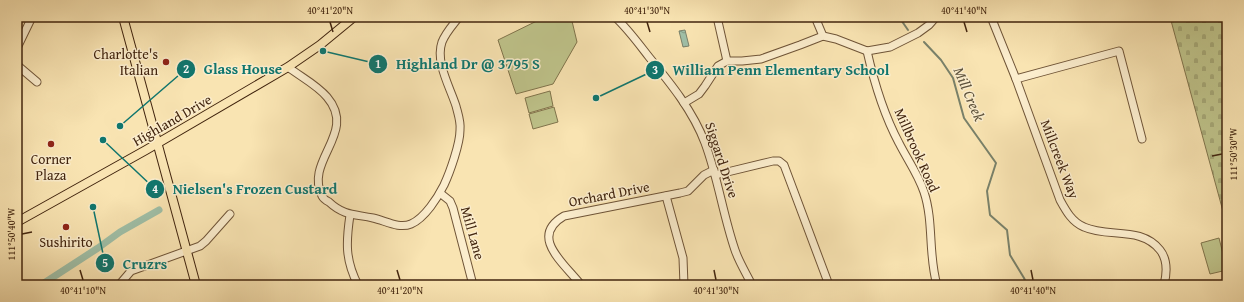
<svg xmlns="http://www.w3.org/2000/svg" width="1244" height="302" viewBox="0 0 1244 302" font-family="'Gentium Book Plus',serif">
<defs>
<pattern id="cemetery-stones" width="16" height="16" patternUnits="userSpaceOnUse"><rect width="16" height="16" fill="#bfc48b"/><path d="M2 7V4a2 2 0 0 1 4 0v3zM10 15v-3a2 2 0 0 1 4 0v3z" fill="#a5a877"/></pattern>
<pattern id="water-ripples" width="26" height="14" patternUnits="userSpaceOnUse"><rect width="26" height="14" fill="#9fbfa7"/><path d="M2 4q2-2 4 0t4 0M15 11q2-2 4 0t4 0" fill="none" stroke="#839b86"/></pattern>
</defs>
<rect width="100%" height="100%" fill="#f9e4b2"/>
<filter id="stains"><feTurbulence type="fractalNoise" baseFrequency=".005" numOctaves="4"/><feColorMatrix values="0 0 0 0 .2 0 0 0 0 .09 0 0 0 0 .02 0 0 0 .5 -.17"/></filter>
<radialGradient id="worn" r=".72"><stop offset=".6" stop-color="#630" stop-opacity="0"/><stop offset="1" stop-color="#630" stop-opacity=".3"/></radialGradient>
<g fill="#bfc48b" stroke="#80744c">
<path d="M545 17H571L577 42 553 84 516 94 498 40Z"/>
<path d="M550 91 553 106 529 113 525 98Z"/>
<path d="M554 107 558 122 533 129 529 114Z"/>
<path d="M1219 238 1227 270 1210 274 1201 243Z"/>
</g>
<path fill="url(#cemetery-stones)" stroke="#80744c" d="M1170 17H1227V226Z"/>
<path fill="url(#water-ripples)" stroke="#79816a" d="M685 30 689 46 683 47 679 31Z"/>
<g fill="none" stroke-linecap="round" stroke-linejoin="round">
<g stroke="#79816a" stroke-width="2">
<path d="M899 17 908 30"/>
<path d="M924 42 941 60 953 78 964 118 996 163 987 191 990 215 1007 230 1010 255 1024 278 1027 285"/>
</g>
<path stroke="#9fbfa7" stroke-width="7" d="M41 285 98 248 120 232 159 210"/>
<defs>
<g id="minor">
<path d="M615 17C628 29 638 43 649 57 671 84 693 111 705 143 718 178 723 215 735 250 739 262 746 273 752 285"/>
<path d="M717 17 727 61"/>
<path d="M815 17 823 36"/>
<path d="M991 17 1016 79 1060 200C1066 211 1072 222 1084 227 1108 238 1141 226 1160 250 1168 260 1167 273 1164 285"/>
<path d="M17 48 32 17"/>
<path d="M867 51C874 82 884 115 899 143 907 159 918 174 924 192 934 222 928 255 937 285"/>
<path d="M17 65 37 82"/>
<path d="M288 67C301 77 317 85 327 97 358 133 304 160 322 196 323 198 327 201 329 202 344 216 355 214 373 218 386 221 399 229 411 224 425 218 438 197 444 185 450 172 460 144 460 130 461 122 458 114 456 106 450 87 435 62 442 42 446 32 453 25 459 17"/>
<path d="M1016 79 1119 51 1142 139"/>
<path d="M684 103 699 94 705 86 718 66 727 61H742L761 59 800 45 823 36 836 39 867 51 890 47 918 33 929 25 936 17"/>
<path d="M715 175 773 161H779L784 165 829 285"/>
<path d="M440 193 450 201 453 208 473 285"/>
<path d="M666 196 683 258 684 285"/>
<path d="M350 215C346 242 345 260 358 285"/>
<path d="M119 285 131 271 200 246 206 241 230 214"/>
<path d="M581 285C565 264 528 237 564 216L680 193 688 191 704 175 714 170"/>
</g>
<g id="major">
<path d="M123 17 196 285"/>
<path d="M17 222 146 150 288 67 320 45 354 17"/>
</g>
</defs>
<use href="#minor" stroke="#6f5437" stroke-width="9"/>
<use href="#major" stroke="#41240e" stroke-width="10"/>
<use href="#minor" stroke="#fbedcd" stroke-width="7"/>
<use href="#major" stroke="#f9e4b2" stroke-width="8"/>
</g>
<path fill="none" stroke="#41240e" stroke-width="1.5" d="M330 22 333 32M647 22 650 32M964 22 967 32M1212 156 1222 154M22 234 32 232M80 270 83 280M397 270 400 280M714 270 716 280M1031 270 1033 280"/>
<g fill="#8f2418" stroke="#fbedcd" stroke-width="1.5">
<circle cx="166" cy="62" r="4"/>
<circle cx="51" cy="144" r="4"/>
<circle cx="66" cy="227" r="4"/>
</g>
<g text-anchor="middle" stroke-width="3" stroke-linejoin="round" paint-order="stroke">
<g font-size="14" fill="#41240e" stroke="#fbedcd">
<text x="158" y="59" text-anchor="end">Charlotte's<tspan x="158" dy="16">Italian</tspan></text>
<text x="51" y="164">Corner<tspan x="51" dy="16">Plaza</tspan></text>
<text x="66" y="247">Sushirito</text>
</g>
<g font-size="14" fill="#41240e" stroke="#fbedcd">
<text transform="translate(172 120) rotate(-30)" y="5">Highland Drive</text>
<text transform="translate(917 150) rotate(66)" y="5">Millbrook Road</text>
<text transform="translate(1060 159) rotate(69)" y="5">Millcreek Way</text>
<text transform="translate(722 160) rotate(72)" y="5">Siggard Drive</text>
<text transform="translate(609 194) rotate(-11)" y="5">Orchard Drive</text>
<text transform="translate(473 233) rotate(74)" y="5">Mill Lane</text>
</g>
<g font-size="15" font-style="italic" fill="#5d523c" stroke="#fbedcd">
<text transform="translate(969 94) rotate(67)" y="5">Mill Creek</text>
</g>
</g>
<path fill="none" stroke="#0f766e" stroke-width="1.5" d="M323 51L378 64M120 126L186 69M596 98L655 70M103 140L155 189M93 207L105 263"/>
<g fill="#0f766e" stroke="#fbedcd" stroke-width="1.5">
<circle cx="323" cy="51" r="4"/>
<circle cx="120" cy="126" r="4"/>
<circle cx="596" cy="98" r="4"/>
<circle cx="103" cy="140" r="4"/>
<circle cx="93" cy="207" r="4"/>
<circle cx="378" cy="64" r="10"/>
<circle cx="186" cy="69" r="10"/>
<circle cx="655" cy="70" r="10"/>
<circle cx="155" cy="189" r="10"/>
<circle cx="105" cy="263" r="10"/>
</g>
<g font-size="12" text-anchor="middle" font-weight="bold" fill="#fff">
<text x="378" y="68">1</text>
<text x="186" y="73">2</text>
<text x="655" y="74">3</text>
<text x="155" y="193">4</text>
<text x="105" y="267">5</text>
</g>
<g font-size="15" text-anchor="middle" font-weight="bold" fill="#0f766e" stroke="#fbedcd" stroke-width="3" stroke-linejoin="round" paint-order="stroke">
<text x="468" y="69">Highland Dr @ 3795 S</text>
<text x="243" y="74">Glass House</text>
<text x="781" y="75">William Penn Elementary School</text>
<text x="255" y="194">Nielsen's Frozen Custard</text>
<text x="145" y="269">Cruzrs</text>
</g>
<rect width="1244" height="302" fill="none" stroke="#f9e4b2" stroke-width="44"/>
<rect x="22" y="22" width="1200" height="258" fill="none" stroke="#41240e" stroke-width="1.5"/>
<g font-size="10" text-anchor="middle" fill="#41240e">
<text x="330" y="14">40°41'20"N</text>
<text x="647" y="14">40°41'30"N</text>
<text x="964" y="14">40°41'40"N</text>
<text transform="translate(1233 154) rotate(-90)" y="4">111°50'30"W</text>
<text transform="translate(11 234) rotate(-90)" y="4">111°50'40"W</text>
<text x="83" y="294">40°41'10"N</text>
<text x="400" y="294">40°41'20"N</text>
<text x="716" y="294">40°41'30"N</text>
<text x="1033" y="294">40°41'40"N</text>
</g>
<rect width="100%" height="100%" filter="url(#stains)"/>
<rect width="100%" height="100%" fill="url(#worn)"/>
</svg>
